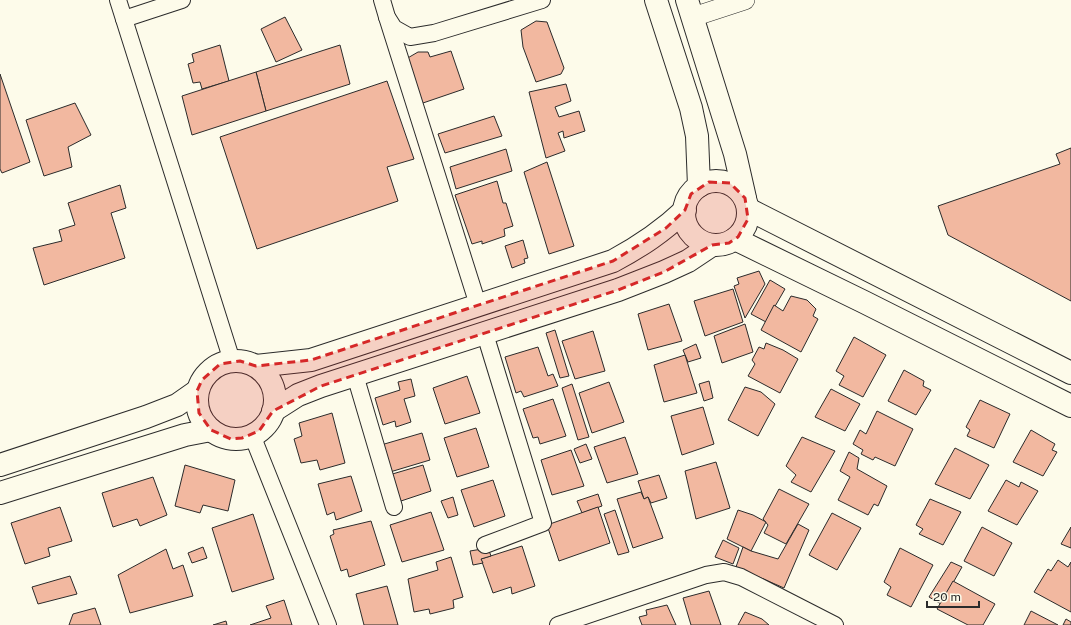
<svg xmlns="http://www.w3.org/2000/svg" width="1071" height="625" viewBox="0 0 1071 625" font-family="'Public Sans',sans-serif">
<rect width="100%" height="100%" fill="#fdfbea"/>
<g fill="#f2b8a0" stroke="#2b2b2b">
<path d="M285 17 302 50 276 62 261 29Z"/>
<path d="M536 21 547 22 564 68 561 74 536 82 523 47 521 30Z"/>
<path d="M220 45 229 81 202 89 200 82 193 83 188 64 194 62 192 54Z"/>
<path d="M340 45 350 84 266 111 256 72Z"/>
<path d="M451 51 464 89 420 104 406 59 418 52H428L430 57Z"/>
<path d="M256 72 266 111 192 135 182 96Z"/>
<path d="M0 74 30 162 2 173 0 169Z"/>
<path d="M387 81 414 159 387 167 398 201 257 249 220 137Z"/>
<path d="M566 84 571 101 555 107 559 117 579 111 585 131 564 138 563 131 558 133 565 151 546 158 529 92Z"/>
<path d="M75 103 91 135 68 147 72 167 44 176 26 120Z"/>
<path d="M494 116 502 136 445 153 438 134Z"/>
<path d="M1071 148V301L948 235 938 206 1060 164 1056 154Z"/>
<path d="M506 149 512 171 456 189 450 167Z"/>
<path d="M547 162 574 246 549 254 524 172Z"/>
<path d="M497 181 503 203H506L513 226 504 229 505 236 482 244V241L472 244 455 195Z"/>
<path d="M120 185 126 208 111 213 125 258 44 285 33 248 62 241 59 230 75 225 68 203Z"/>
<path d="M523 240 528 258 524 259 525 263 512 268 505 246Z"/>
<path d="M759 271 765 284 745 318 734 286 739 284 737 278Z"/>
<path d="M770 280 785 289 766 322 751 314Z"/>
<path d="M733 289 743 322 705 336 694 301Z"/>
<path d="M791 296 807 300 816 309 813 316 818 319 801 352 761 330 774 305 783 311Z"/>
<path d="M669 304 682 341 648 350 638 314Z"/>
<path d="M745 324 753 352 722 363 714 336Z"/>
<path d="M555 330 569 376 560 378 546 333Z"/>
<path d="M593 331 605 371 575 379 562 341Z"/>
<path d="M854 337 886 355 863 397 839 385 844 376 836 371Z"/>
<path d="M766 343 783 350 798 359 780 393 748 376 755 364 752 360 759 347 764 349Z"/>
<path d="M696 344 701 358 688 362 683 350Z"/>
<path d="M538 347 548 376 553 374 558 386 524 397 521 391 516 393 505 357Z"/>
<path d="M685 355 697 393 664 402 654 365Z"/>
<path d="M904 370 924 381 923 386 931 390 916 415 888 401Z"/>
<path d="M467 376 480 413 445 424 433 388Z"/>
<path d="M411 379 415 396 404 399 411 422 396 427 395 421 383 425 375 398 400 390 398 382Z"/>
<path d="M709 381 713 398 704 401 699 384Z"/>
<path d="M609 382 624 422 592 433 579 393Z"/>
<path d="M572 384 589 437 578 440 562 388Z"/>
<path d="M745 387 761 392 775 404 758 436 728 420Z"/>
<path d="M831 389 860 404 845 431 815 417Z"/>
<path d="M553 399 566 436 540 444 538 437 533 438 523 409Z"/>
<path d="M980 400 1010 414 994 448 967 436 970 430 966 427Z"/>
<path d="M703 407 714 444 682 455 671 416Z"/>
<path d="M877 411 913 429 895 466 875 457 873 460 861 454 863 450 853 444 860 430 866 434Z"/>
<path d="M332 413 345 463 320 470 317 460 301 463 294 439 302 436 299 423Z"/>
<path d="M476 428 489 467 457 477 444 438Z"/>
<path d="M1031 430 1055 444 1052 450 1057 452 1043 476 1013 462Z"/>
<path d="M422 433 430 460 390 472 381 445Z"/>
<path d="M625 437 638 474 607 483 594 447Z"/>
<path d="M802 437 835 451 811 492 791 482 796 475 786 466Z"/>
<path d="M586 444 592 459 580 463 574 449Z"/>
<path d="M955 448 989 465 970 499 935 484Z"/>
<path d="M571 450 584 486 552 495 541 460Z"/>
<path d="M849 452 859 458 857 469 887 486 878 506 874 504 868 515 838 500 850 477 840 471Z"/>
<path d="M716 462 730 508 696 519 685 471Z"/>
<path d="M185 465 235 480 228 511 203 505 200 513 175 506Z"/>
<path d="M423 465 431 491 398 502 389 475Z"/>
<path d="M659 475 667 498 651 503 648 497 644 499 638 481Z"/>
<path d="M351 476 362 511 336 520 334 512 327 515 318 484Z"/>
<path d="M153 477 167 515 140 526 137 519 113 527 102 493Z"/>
<path d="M493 480 505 516 474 527 461 490Z"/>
<path d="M1006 480 1019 487 1021 482 1038 491 1017 525 988 511Z"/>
<path d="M779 489 809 504 786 544 764 533 768 525 763 519Z"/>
<path d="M641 492 644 499 648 497 663 538 633 548 617 499Z"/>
<path d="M598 494 602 506 582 513 577 501Z"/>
<path d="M453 497 458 515 448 518 441 501Z"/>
<path d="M930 499 961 512 943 545 919 534 923 529 916 525Z"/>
<path d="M60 507 72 541 48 548 50 556 25 564 11 523Z"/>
<path d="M598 507 610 543 559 561 547 525Z"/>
<path d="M615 510 629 552 618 555 604 514Z"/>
<path d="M738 510 753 515 766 522 751 551 727 539Z"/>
<path d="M431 512 444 550 402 562 390 525Z"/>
<path d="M832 513 861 528 837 570 809 555Z"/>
<path d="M253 514 274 579 232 592 212 528Z"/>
<path d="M371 521 385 565 349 577 347 569 341 571 330 536 334 534 333 530Z"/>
<path d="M798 524 809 530 784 588 736 567 743 547 751 551 778 559Z"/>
<path d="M982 527 1012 543 994 576 964 561Z"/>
<path d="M1071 527V548L1061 544Z"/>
<path d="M723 540 739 548 733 564 715 557Z"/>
<path d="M522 546 535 586 512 594 511 587 493 593 481 559Z"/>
<path d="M203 547 207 558 192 563 188 553Z"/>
<path d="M488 548 491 556 481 559 483 563 473 565 470 551Z"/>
<path d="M900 548 933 565 911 607 887 595 891 587 884 582Z"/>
<path d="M166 549 173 569 183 565 193 596 130 613 118 575Z"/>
<path d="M451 557 463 597 453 600 454 608 430 614 429 609 414 612 408 579 438 570 436 562Z"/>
<path d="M1058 560 1068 567 1071 562V612L1034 592 1048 569 1051 571Z"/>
<path d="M951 562 962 567 941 604 929 597Z"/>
<path d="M70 576 77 594 38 604 32 587Z"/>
<path d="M953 581 995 604 983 625H968L937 609Z"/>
<path d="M387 586 398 625H364L356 594Z"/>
<path d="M709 591 721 625H691L683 598Z"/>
<path d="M284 600 292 625H250L271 618 266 606Z"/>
<path d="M667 605 676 625H642L639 617 647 615 646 610Z"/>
<path d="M95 608 101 625H69L73 614Z"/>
<path d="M1031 611 1058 625H1024Z"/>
<path d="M745 612 762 619 769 625H738Z"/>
<path d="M1066 619 1071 622V625H1063Z"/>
<path d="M226 621 227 625H213Z"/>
</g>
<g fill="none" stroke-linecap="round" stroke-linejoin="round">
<defs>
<g id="minor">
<path d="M118 0 232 361"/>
<path d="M382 0 387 17 394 28 410 37 434 33 542 0"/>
<path d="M387 17 478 305"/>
<path d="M124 19 182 0"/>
<path d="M355 375 394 507"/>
<path d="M252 435 328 625"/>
<path d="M485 545 543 523 485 334"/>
<path d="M558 625 706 575 724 572 741 577 835 625"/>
</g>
<path id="tertiary" d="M693 17 745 0"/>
<g id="secondary">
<path d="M656 0 691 108 697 136 699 186"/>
<path d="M687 0 735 154 745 198"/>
<circle cx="716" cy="213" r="32"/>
<path d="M748 209 1071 373"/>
<path d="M735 239 864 302 1071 406"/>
<circle cx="236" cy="400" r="39"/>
<path d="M256 366 311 360 613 261C641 246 662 232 685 210"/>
<path d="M273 411 298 395 321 386 618 290 664 272 688 261 712 245"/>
<path d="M0 465 146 417 177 405 197 391"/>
<path d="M0 493 185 435 211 430"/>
</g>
</defs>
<use href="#minor" stroke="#2b2b2b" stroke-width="18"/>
<use href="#tertiary" stroke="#2b2b2b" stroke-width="20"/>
<use href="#secondary" stroke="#2b2b2b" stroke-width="24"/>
<use href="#minor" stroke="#fdfbea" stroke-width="16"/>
<use href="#tertiary" stroke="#fdfbea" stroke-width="19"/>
<use href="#secondary" stroke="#fdfbea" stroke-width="22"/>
</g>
<path fill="#d62828" fill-opacity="0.2" stroke="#d62828" stroke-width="3" stroke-dasharray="8 5" stroke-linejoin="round" d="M709 182 730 183 745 198 748 219 738 237 729 243 712 245 664 272 618 290 321 386 273 411 259 431 242 438 231 439 211 430 199 413 197 391 202 380 220 364 240 361 256 366 311 360 613 261 666 228 685 210 691 194Z"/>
<path d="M927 601v6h52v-6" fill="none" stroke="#2b2b2b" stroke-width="2"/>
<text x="933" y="601" font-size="12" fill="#2b2b2b" stroke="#fdfbea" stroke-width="3" paint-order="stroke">20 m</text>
</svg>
